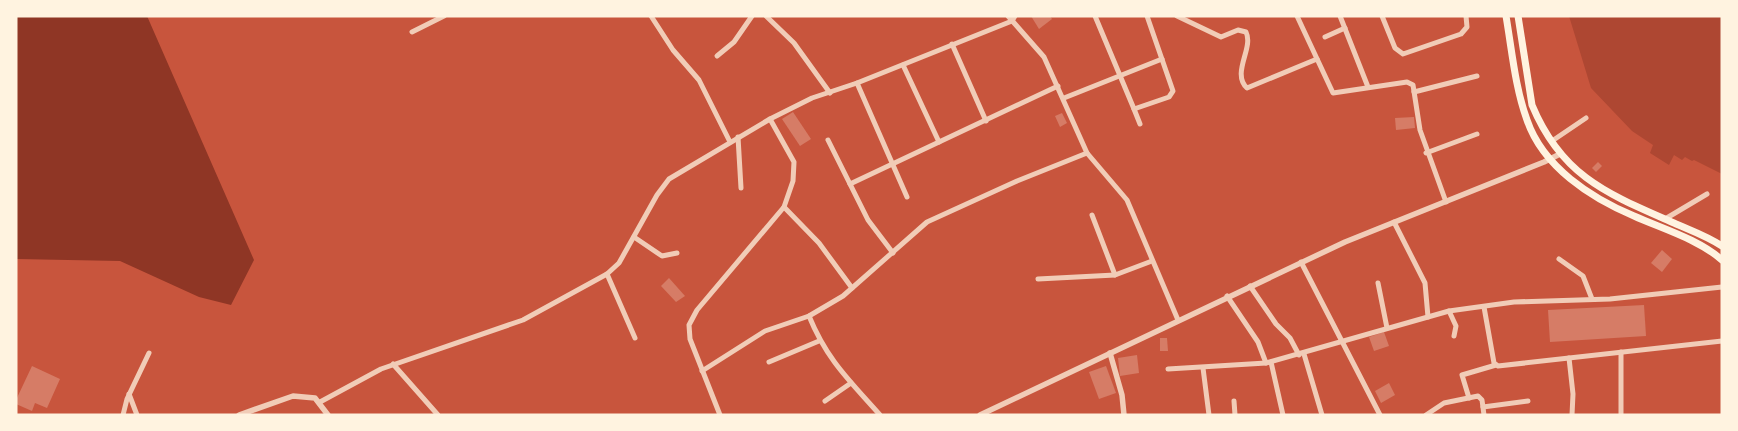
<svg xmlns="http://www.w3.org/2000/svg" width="1738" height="431" viewBox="0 0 1738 431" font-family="Overpass,sans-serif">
<rect width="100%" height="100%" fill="#c8553d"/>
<path fill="#ae4732" d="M1569 16H1722V174L1694 160 1692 161 1685 157 1682 160 1674 155 1669 165 1650 153 1653 145 1632 131 1591 88Z"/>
<path fill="#8f3625" d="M16 16H147L254 260 231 305 199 297 120 261 16 259Z"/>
<g fill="#d67c66">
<path d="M1031 16H1050L1052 19 1039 29Z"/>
<path d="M793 112 811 139 800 146 782 119Z"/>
<path d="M1062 113 1067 123 1060 127 1055 116Z"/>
<path d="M1414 117 1415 128 1396 130 1395 118Z"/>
<path d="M1598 162 1602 166 1596 172 1592 168Z"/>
<path d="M1662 250 1672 259 1662 272 1651 263Z"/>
<path d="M669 278 685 296 676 302 661 286Z"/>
<path d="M1644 305 1646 336 1550 342 1548 310Z"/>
<path d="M1384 332 1389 346 1374 351 1369 337Z"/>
<path d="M1160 338H1167L1168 351H1160Z"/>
<path d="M1137 355 1139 373 1120 376 1118 358Z"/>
<path d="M32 366 60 379 47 408 35 403 32 411 16 404V400Z"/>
<path d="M1106 366 1116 393 1099 399 1089 372Z"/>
<path d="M1389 383 1395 395 1381 403 1375 391Z"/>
</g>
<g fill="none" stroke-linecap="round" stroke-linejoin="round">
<g stroke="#f1ccb7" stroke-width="5">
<path d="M651 16 673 50 699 80 730 142"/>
<path d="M766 16 794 43 830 93"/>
<path d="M1008 16 1044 57 1087 153 1127 200 1178 320"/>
<path d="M1095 16 1134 109 1169 97 1173 91 1147 16"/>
<path d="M1177 16 1221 37 1238 30 1246 32C1254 48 1231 73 1247 88L1317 59"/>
<path d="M1297 16 1333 93 1407 82 1413 85 1420 130 1446 202"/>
<path d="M1340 16 1368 87"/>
<path d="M1382 16 1395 48 1403 54 1461 34 1467 27 1466 16"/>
<path d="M412 32 444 16"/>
<path d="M1325 37 1345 28"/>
<path d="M952 44 986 121"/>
<path d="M717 56 734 42 752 16"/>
<path d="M903 65 939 142"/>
<path d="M857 83 907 197"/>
<path d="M1414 92 1477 76"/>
<path d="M1064 98 1162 59"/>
<path d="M1134 109 1140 124"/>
<path d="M738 137 741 188"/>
<path d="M828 140 868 220 893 253"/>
<path d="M1552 141 1586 118"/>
<path d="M1426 153 1477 134"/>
<path d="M850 184 1058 86"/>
<path d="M784 207 819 243 852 288"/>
<path d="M1092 215 1115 275"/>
<path d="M1665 219 1707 194"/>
<path d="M1394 222 1425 283 1428 317"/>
<path d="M634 237 662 256 677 253"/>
<path d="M1559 259 1583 276 1592 299"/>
<path d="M1301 262 1380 415"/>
<path d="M607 274 635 338"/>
<path d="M1038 279 1115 275 1152 261"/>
<path d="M1378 283 1387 328"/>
<path d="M1250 286 1276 324 1290 338 1299 355"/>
<path d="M1227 296 1258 342 1266 363"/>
<path d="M1484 307 1494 363 1498 366 1722 341"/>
<path d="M1449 311 1456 326 1454 336"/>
<path d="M809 316C827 360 849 380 880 415"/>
<path d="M1304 354 1322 415"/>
<path d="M1569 358 1573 394 1572 415"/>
<path d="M769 362 819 341"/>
<path d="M1271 362 1283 415"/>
<path d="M393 364 438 415"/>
<path d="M1203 368 1209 415"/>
<path d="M1168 369 1266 363 1449 311 1514 302 1610 299 1722 287"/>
<path d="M702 371 765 331 809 316 843 296 927 222 1017 181 1087 153"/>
<path d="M129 394 137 415"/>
<path d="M1469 398 1462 375 1496 365"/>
<path d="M825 401 851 383"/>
<path d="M1234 401 1235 415"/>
<path d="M320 402 381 369 523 320 607 274 619 263 657 195 669 179 770 119 812 98 857 83 1012 21 1015 16"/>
<path d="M1483 407 1528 401"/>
<path d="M123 415 127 399 149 353"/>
<path d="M720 415 690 339 689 325 697 310 784 207 793 181 794 162 770 119"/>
<path d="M1426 415 1444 403 1478 396 1482 400 1484 415"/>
<path d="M1621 415V352"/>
</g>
<g stroke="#f1ccb7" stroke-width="5.5">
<path d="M1110 353 1122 395 1124 415"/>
<path d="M239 415 293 396 315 398 328 415"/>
<path d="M980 415 1345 242 1544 162 1560 154"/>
</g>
<g stroke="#fff3e0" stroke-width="7">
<path d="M1506 16C1512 51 1515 87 1527 120 1543 167 1591 198 1634 216 1663 229 1698 239 1722 260"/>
<path d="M1518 16 1532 105C1562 177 1608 194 1674 223 1690 230 1707 236 1722 246"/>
</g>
</g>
<rect width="1738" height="431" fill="none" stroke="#fff3e0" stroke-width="35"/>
</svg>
